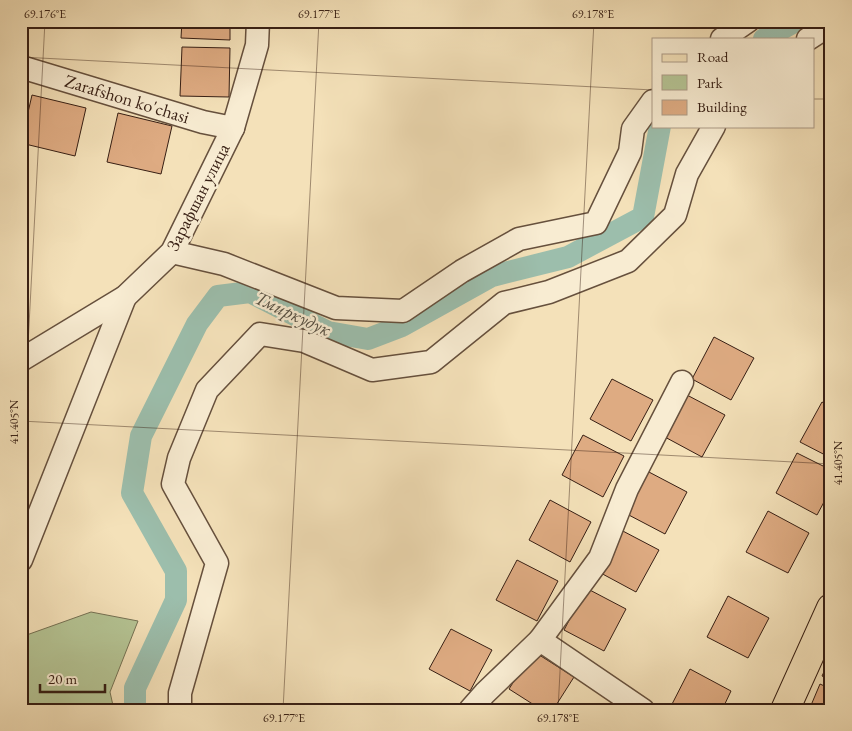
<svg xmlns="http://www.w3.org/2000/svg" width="852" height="731" viewBox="0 0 852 731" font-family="'EB Garamond',serif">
<rect width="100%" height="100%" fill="#f4e1b9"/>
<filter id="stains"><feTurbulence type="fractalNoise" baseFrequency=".004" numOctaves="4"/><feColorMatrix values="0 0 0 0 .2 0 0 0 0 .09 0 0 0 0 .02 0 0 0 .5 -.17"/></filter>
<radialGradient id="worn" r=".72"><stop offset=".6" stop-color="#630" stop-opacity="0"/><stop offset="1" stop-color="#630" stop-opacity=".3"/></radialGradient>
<path fill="#b5c494" stroke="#767254" d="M91 612 138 621 110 692 114 710H21V637Z"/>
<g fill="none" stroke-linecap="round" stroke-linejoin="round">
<g stroke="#9cbeac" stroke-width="22">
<path d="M764 39 796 21"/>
<path d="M135 710V688L176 600V571L132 493 141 436 197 324 218 296 250 292 328 332 368 339 402 326 492 276 568 257 643 217 660 126"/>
</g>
</g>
<g fill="#deab82" stroke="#371f14">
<path d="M182 21H230V40L181 38Z"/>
<path d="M182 47 230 48 229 97 180 96Z"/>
<path d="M32 95 86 108 75 156 21 143Z"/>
<path d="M118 113 172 126 161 174 107 162Z"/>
<path d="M714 337 754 358 731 400 692 379Z"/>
<path d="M612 379 653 400 631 441 590 419Z"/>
<path d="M685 394 725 415 702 457 663 436Z"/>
<path d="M822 402 831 407V458L800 442Z"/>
<path d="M583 435 624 456 603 497 562 475Z"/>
<path d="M797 453 831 470V489L817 515 776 493Z"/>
<path d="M647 471 687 492 665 534 625 513Z"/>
<path d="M550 500 591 522 570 562 529 540Z"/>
<path d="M768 511 809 533 788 573 746 552Z"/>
<path d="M619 529 659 550 636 592 597 571Z"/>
<path d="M517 560 558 581 537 621 496 600Z"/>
<path d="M586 588 626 609 604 651 564 630Z"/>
<path d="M728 596 769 618 748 658 707 637Z"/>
<path d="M451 629 492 650 470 691 429 669Z"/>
<path d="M533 651 574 677 553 710H542L509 689Z"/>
<path d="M831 657V680L822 676Z"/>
<path d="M690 669 731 691 722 710H669Z"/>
<path d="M820 684 831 689V710H809Z"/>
</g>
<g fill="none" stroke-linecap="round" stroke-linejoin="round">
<defs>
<g id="minor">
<path d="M722 39 748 21"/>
<path d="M808 39 831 24"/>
<path d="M21 67 203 122 233 128"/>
<path d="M172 252 224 264 336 308 403 311 462 271 519 239 596 223 630 152 633 129 653 101"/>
<path d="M21 360 125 297 172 252 233 128 257 45 258 21"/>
<path d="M21 560 125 297"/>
<path d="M540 640 600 558 627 489 682 382"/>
<path d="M180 710V693L217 563 173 484 179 458 207 390 260 334 304 341 372 370 431 362 504 303 549 292 628 261 675 215 687 174 714 126"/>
<path d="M470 710 485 693 540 640 643 710"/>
</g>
<path id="major" d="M785 710 831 608"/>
</defs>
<use href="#minor" stroke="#66503d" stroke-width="25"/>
<use href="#major" stroke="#371f14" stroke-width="30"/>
<use href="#minor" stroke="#f8ecd2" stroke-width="22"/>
<use href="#major" stroke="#f4e1b9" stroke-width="28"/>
</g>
<path fill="none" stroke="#371f14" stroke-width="1" stroke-opacity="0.45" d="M21 57 653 90M813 99H831M21 421 831 464M21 478 45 21M283 710 319 21M558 710 594 21"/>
<g text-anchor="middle" stroke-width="5" stroke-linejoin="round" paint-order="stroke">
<g font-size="18" fill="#371f14" stroke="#f8ecd2">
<text transform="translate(127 99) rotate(17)" y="6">Zarafshon ko'chasi</text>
<text transform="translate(198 197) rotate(-63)" y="6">Зарафшан улица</text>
</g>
<g font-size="19" font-style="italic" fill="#554f42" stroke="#f8ecd2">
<text transform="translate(293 313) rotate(25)" y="7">Тмиркудук</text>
</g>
</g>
<rect width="852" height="731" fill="none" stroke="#f4e1b9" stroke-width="55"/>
<rect x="652" y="38" width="162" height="90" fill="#f8ecd2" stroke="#ab9a86"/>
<rect x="662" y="54" width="25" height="8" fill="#f4e1b9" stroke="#ab9a86"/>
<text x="697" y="62" font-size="15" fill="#371f14">Road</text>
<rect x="662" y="75" width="25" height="15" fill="#b5c494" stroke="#ab9a86"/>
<text x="697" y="88" font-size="15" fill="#371f14">Park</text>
<rect x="662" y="100" width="25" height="15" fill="#deab82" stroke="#ab9a86"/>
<text x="697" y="112" font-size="15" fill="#371f14">Building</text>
<path d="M40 684v8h65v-8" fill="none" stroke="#371f14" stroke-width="2.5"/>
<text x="48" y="684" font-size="15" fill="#371f14" stroke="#f8ecd2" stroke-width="4" paint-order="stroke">20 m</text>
<rect x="28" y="28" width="796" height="676" fill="none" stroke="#371f14" stroke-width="2"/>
<g font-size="12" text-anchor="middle" fill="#371f14">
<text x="45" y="18">69.176°E</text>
<text x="319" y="18">69.177°E</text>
<text x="593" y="18">69.178°E</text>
<text transform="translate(14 422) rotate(-90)" y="4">41.405°N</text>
<text transform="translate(838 463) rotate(-90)" y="4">41.405°N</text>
<text x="284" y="722">69.177°E</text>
<text x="558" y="722">69.178°E</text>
</g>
<rect width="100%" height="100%" filter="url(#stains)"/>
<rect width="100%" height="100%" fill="url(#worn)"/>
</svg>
